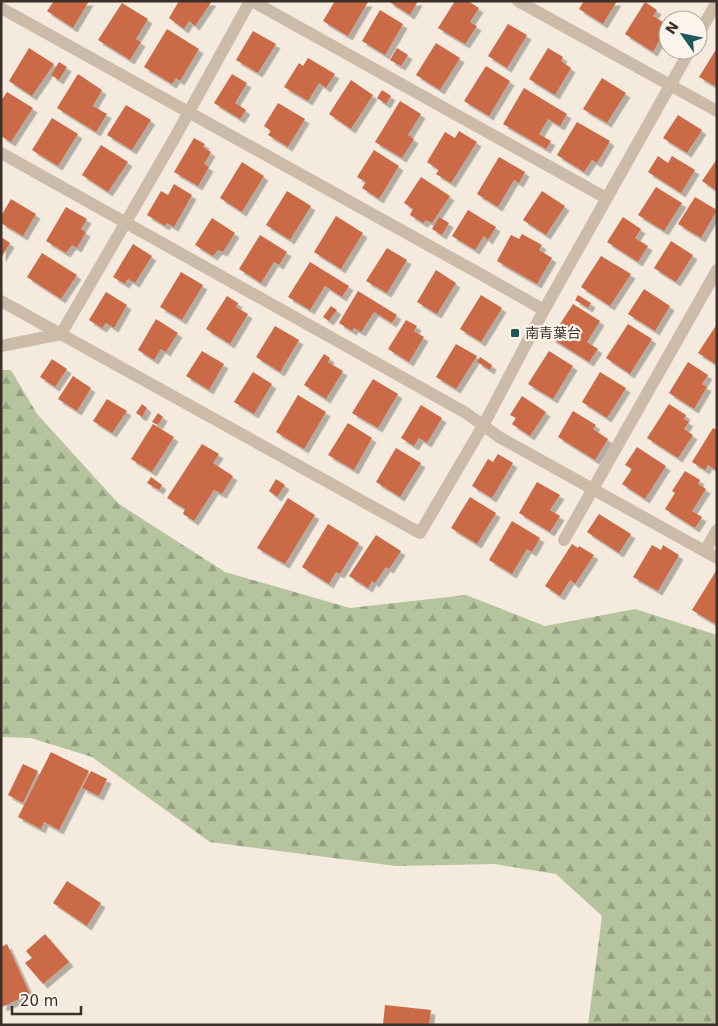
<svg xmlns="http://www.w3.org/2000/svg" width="718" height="1026" viewBox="0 0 718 1026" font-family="'DejaVu Sans','Noto Sans JP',sans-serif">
<defs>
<pattern id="forest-firs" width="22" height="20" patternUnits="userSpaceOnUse" patternTransform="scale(1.25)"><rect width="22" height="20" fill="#b5c49d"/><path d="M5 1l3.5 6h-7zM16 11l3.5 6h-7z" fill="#94a080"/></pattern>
<filter id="shadow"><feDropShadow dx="4.5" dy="4.5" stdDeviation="0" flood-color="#0004"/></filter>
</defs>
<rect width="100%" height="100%" fill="#f4eade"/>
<path fill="url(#forest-firs)" d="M1 370H11L37 414 119 504 225 572 350 608 466 595 545 626 635 609 717 635V1025H588L602 916 556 874 495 864 396 866 210 842 92 757 31 738 1 737Z"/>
<g fill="#ca6b46" filter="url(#shadow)">
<path d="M54 1H89L73 28 47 11Z"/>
<path d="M179 1H212L195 26 189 21 184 29 169 18Z"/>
<path d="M335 1 368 2 348 36 323 21Z"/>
<path d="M388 1H418L410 15Z"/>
<path d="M455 1H468L479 8 470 22 477 26 465 44 438 28Z"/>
<path d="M584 1H617L603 24 579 9Z"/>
<path d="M645 2 657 10 653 16 668 25 653 52 625 34Z"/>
<path d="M122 3 148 19 136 39 141 42 130 60 98 40Z"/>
<path d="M380 10 403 24 385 55 362 41Z"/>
<path d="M508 24 527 35 507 68 488 56Z"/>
<path d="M167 29 199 49 180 81 176 78 172 84 144 67Z"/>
<path d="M253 31 276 44 258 73 236 60Z"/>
<path d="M436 43 460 58 440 90 416 75Z"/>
<path d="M29 48 54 64 32 96 9 81Z"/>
<path d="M397 48 408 55 401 66 390 60Z"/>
<path d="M548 48 563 57 561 61 571 68 555 95 529 79Z"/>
<path d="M717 48V87L699 77Z"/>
<path d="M308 58 335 74 326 88 319 83 308 101 284 87 299 63 303 66Z"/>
<path d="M59 62 67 67 59 80 51 75Z"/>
<path d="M486 66 510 81 489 116 464 101Z"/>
<path d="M78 74 102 90 93 106 107 114 96 132 57 108Z"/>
<path d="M232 74 247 83 235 103 246 110 240 119 214 103Z"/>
<path d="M602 78 626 93 607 123 583 109Z"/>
<path d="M351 80 373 95 351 129 329 114Z"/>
<path d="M524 88 567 114 560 126 548 119 539 134 551 141 546 149 503 124Z"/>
<path d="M382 90 391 96 386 104 377 98Z"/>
<path d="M7 92 33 108 11 142 1 136V101Z"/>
<path d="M400 101 421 114 408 135 414 139 402 158 375 142Z"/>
<path d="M278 103 305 119 288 147 268 135 271 131 264 126Z"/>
<path d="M126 105 151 120 132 150 107 135Z"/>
<path d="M678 115 702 130 687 153 663 138Z"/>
<path d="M52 118 78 134 58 166 32 150Z"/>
<path d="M577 122 610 141 597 163 592 160 584 172 557 155Z"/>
<path d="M459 131 477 142 451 183 436 174 439 170 427 162 445 132 455 138Z"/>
<path d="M194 138 205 144 203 147 211 152 204 164 209 167 198 186 174 172Z"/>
<path d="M101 145 128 162 108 192 82 175Z"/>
<path d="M374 150 399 166 379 199 362 188 366 182 357 177Z"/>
<path d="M658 156 668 163 672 156 695 170 681 193 648 172Z"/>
<path d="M499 157 525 172 519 183 514 180 498 207 477 194Z"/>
<path d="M717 159V191L702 181Z"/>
<path d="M242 162 264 176 242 212 220 198Z"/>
<path d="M421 177 450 196 432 223 426 220 423 223 410 215 413 209 404 203Z"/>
<path d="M174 184 192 195 174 227 167 223 165 226 147 215 161 191 168 195Z"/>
<path d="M656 187 682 203 664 231 638 215Z"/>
<path d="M287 191 311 206 290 240 266 225Z"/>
<path d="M542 191 565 206 546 235 523 220Z"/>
<path d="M695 197 717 210 701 238 678 224Z"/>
<path d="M11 199 36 214 23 236 1 223V216Z"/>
<path d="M66 207 87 219 81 229 86 232 77 248 72 245 66 253 46 241Z"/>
<path d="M468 210 496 227 488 240 484 236 475 250 452 236Z"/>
<path d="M336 216 363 233 341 269 314 252Z"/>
<path d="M439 217 449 223 442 235 432 229Z"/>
<path d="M623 217 641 229 635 238 648 246 638 262 607 242Z"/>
<path d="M212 218 235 233 223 252 218 250 213 256 195 245Z"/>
<path d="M522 234 542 245 539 250 552 258 537 284 497 261 511 235 519 239Z"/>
<path d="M260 235 287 252 279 265 274 262 261 283 239 269Z"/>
<path d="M1 237 10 243 1 258Z"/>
<path d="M671 241 693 255 676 282 654 268Z"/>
<path d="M133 244 152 256 135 283 128 279 125 284 113 277Z"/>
<path d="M387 248 407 260 387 293 366 281Z"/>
<path d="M42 253 77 275 61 299 27 277Z"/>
<path d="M601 256 631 274 610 306 581 287Z"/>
<path d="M310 262 349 286 342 297 325 286 310 310 288 297Z"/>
<path d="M436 270 456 283 437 314 417 302Z"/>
<path d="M181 272 203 285 182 320 160 307Z"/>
<path d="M644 289 670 306 655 331 628 314Z"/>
<path d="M358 291 397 315 392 323 374 312 361 332 354 328 352 331 339 323Z"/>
<path d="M106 292 127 305 114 328 106 323 102 328 89 320Z"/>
<path d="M481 295 502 308 481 342 460 329Z"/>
<path d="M578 295 591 303 588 308 575 300Z"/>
<path d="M227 296 238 303 236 307 248 314 230 344 206 329Z"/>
<path d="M573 304 600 321 587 342 598 349 589 362 551 338Z"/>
<path d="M331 306 337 310 329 321 323 317Z"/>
<path d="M156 319 178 333 166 352 161 349 154 360 138 350Z"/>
<path d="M406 320 417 326 414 331 424 337 409 362 388 349Z"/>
<path d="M628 324 652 339 630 374 606 358Z"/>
<path d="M717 324V365L698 353Z"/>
<path d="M275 326 299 340 280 372 256 357Z"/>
<path d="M456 344 477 356 456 389 436 377Z"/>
<path d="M202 351 224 364 209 390 186 376Z"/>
<path d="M549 351 573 366 553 399 528 384Z"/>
<path d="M324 354 330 358 328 362 343 371 326 399 304 385Z"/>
<path d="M480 357 492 365 490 370 477 362Z"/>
<path d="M52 359 67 369 55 387 40 377Z"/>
<path d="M688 362 708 375 702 384 707 387 694 409 669 393Z"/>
<path d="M253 372 272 384 254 414 234 402Z"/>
<path d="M600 372 626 388 607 418 582 402Z"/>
<path d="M73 376 91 388 77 411 58 399Z"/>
<path d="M373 379 398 394 378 428 352 413Z"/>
<path d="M298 395 326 412 304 449 276 432Z"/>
<path d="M522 396 546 412 530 436 512 424 516 418 510 415Z"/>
<path d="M107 399 127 411 112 433 93 421Z"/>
<path d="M142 404 147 408 142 417 136 413Z"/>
<path d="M669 404 686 415 684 419 689 422 684 429 693 435 678 458 647 438Z"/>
<path d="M421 405 442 418 427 443 419 438 414 446 401 438Z"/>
<path d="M573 411 596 425 593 429 608 439 595 460 558 437Z"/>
<path d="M158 413 163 417 158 425 152 422Z"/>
<path d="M348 423 372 438 354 470 328 455Z"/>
<path d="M153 424 174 437 152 472 131 459Z"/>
<path d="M713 428 717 430V471L708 465 705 470 692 462Z"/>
<path d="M202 444 219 454 213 463 233 476 222 494 214 490 194 521 183 514 185 509 167 498Z"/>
<path d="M637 447 666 466 645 499 622 484 632 469 625 465Z"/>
<path d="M396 448 421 463 400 497 376 482Z"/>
<path d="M498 454 513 463 492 498 472 486 488 459 493 462Z"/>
<path d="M685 471 700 480 698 484 706 489 692 511 702 517 695 528 665 509 675 493 672 491Z"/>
<path d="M151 477 162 485 159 490 147 483Z"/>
<path d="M276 479 285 485 277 497 269 491Z"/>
<path d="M537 482 560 495 550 510 560 516 550 532 519 513Z"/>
<path d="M470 497 496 513 477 544 451 528Z"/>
<path d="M288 498 315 515 285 564 257 548Z"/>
<path d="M599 514 631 534 619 553 587 532Z"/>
<path d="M512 521 540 538 532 552 527 549 512 574 489 560Z"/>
<path d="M328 524 359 543 340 574 336 572 329 584 302 567Z"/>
<path d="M376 535 401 551 389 569 386 567 375 583 372 581 368 588 349 576Z"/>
<path d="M572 544 578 548 579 546 594 555 575 584 570 580 560 596 545 586Z"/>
<path d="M652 545 661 550 663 545 679 555 658 591 633 577Z"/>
<path d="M716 571 717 572V625L692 610Z"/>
<path d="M51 752 89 771 59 830 44 822 41 829 18 817Z"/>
<path d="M23 764 38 771 23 803 8 795Z"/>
<path d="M91 771 107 779 99 796 82 788Z"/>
<path d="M67 881 101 903 87 926 53 903Z"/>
<path d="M45 934 69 962 43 984 25 963 32 958 26 951Z"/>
<path d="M7 944 30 994 2 1007 1 947Z"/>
<path d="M385 1005 431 1010 429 1025H383Z"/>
</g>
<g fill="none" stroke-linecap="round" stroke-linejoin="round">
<g stroke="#cdbba9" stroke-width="12">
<path d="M252 1 606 198"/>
<path d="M518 1 717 111"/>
<path d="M1 8C183 108 364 208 544 310"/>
<path d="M698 35 717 2"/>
<path d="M1 153 466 413 499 437 717 558"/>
<path d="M1 301 420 533 484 424 544 310 690 50"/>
<path d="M1 346 61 334 174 139 250 1"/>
<path d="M564 540 717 270"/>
<path d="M705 551 717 530"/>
</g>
</g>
<rect fill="#1d565d" stroke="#fbf4eb" stroke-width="2" x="510" y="328" width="10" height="10" rx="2.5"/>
<g text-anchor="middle" stroke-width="4.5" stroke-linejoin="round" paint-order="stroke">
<g font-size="14" fill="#3a2f29" stroke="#fbf4eb" text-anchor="start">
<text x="525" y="338">南青葉台</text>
</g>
</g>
<rect width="718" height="1026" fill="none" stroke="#3a2f29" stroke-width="5"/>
<g transform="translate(683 35) rotate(303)"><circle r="24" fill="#fbf4eb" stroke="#aea59d"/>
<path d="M0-4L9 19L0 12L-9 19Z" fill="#1d565d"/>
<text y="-8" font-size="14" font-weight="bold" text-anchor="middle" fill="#3a2f29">N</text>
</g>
<path d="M12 1006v8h69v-8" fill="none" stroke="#3a2f29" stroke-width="2.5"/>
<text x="20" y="1006" font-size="15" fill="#3a2f29" stroke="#fbf4eb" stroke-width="4" paint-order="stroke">20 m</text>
</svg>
